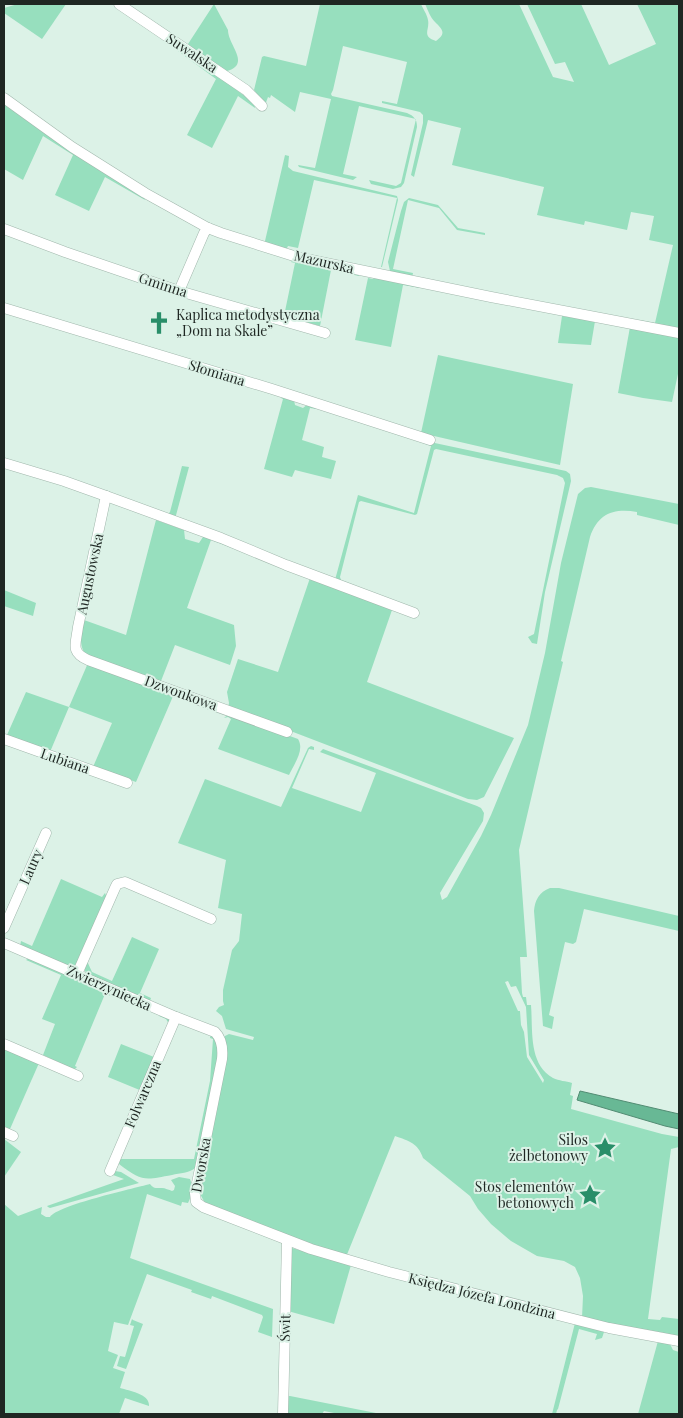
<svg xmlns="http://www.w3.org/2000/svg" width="683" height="1418" viewBox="0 0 683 1418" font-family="'Playfair Display',serif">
<rect width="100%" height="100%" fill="#dcf2e7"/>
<g fill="#97dfbe" fill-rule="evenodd">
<path d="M18 4H66L42 39 4 13V8Z"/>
<path d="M214 4 228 30C228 46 254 66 223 72L188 44Z"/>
<path d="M320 4H421C423 9 427 14 428 20 430 30 421 36 436 41 447 33 442 29 435 22 430 17 428 10 425 4H519L553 77 574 82 565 62 555 64 527 4H581L609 65 656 44 637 4H679V329L641 322 639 320 655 323 673 245 649 240 654 216 631 212 627 230 585 221 584 225 537 215 544 187 452 165 461 128 428 120 414 177 411 175 423 123V115L420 112 382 103V101L397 104 407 62 343 46 333 90 331 94 332 96 407 113C414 116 417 119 417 127L404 183 401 187 393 189 371 184 369 180 396 186 401 183 416 119 359 106 343 174 357 177 353 180 299 167 298 165 315 168 331 99 300 92 295 112 271 95 270 98 268 97 265 105 254 90 262 57 264 56 306 66Z"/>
<path d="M180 50 194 61 201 63 254 103 255 108 238 96 212 148 187 135 216 79 178 51Z"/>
<path d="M4 104 44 133 144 198 145 200 105 177 89 211 55 195 73 155 43 136 23 180 4 169Z"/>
<path d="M285 155 289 156 288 167 293 171 397 196 398 200 382 267H381L397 198 314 180 298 248 288 246 287 248H280L266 245 265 241Z"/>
<path d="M409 198 438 205 458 228 485 233V235L457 230 439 208 408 200 393 269 413 273 412 278 390 271 388 262 401 211 404 202Z"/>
<path d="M293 260 358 273 359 276 331 270 320 326 284 316 295 263 291 262Z"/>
<path d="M375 277 419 286 420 288 403 285 391 347 355 340 368 278 373 279Z"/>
<path d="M562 316 595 321 591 345 558 343Z"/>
<path d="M630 327 679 335V369L672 402 643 398 618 393Z"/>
<path d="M438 355 573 384 560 465 421 433Z"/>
<path d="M283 395 294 400 295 405 303 408 308 404 314 406 317 409 310 408 302 440 324 447 322 457 336 461 331 479 295 470 292 477 264 469 283 399 281 398Z"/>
<path d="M418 441 430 442 566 471 570 474 571 481 545 592 537 644 532 643 528 637 534 634 565 483 563 478 557 475 436 449 434 450 417 514 415 515 361 501 359 502 340 577 341 580 419 611V612L335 580 358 495 414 513 431 446Z"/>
<path d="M182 466 189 467 175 519 160 512 161 510 162 512 168 514 170 512Z"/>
<path d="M591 487 679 504V525L637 515V512C613 508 598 514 590 537L561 661 563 662 519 850 527 957H520L522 993 523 997H526L527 1005H531C533 1029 528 1064 553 1078 559 1081 566 1081 572 1083L570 1095 573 1096 571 1109 662 1134 679 1137V1147L671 1149 648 1319 660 1320 662 1317 679 1319V1336C647 1329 614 1325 582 1318L583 1296 580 1278 575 1267 564 1261 537 1256 511 1241 491 1224 478 1209 470 1196 423 1158C418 1143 409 1141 395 1136L346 1257 311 1246 205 1203 199 1192 224 1040 225 1036 229 1034 253 1040 254 1037 226 1029 222 1016 216 1011 219 1007 224 1005 223 1001V990L232 950 239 941 242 914 218 908 226 860 178 843 205 779 281 807 308 748 311 746 314 747V750L309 749 292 788 361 812 376 773 320 752 323 749 477 806 481 808 484 813 483 821 440 893 442 900 447 897 481 836 491 815 528 725 545 653 561 563 578 494 585 488ZM508 981 511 987 516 986 526 1007 529 1055 544 1080 543 1083 527 1057 524 1032 521 1025 520 1011H518L505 982Z"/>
<path d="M156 520 184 530 185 539 199 543 203 537H209L248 554 211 540 187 608 234 625 236 646 230 665 175 645 161 681 85 654C78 643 82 632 84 620L126 635Z"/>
<path d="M310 578 393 610H392L367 682 514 738 484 797 477 800 468 799 228 707 229 703 227 692 238 659 278 672Z"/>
<path d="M4 590 36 603 33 616 4 606Z"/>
<path d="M88 663 174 694 136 782 93 767 112 723 69 707 50 752 7 735 26 692 69 707Z"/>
<path d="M229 714 298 739C305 750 294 764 289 775L218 749 231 719 228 717 224 718Z"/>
<path d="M61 879 102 897 105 893 107 898 76 967 74 968 20 946 21 941 32 946Z"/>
<path d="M550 888H559L679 916V931L584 909 576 942 573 944 565 942 549 1015 554 1017 552 1029 543 1026 534 911C535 900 539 892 550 888Z"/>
<path d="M132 937 159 949 140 993 151 998 150 1001 87 974C83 969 85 966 87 961L92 972 112 981Z"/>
<path d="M30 957 115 994 114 997 105 994 75 1066 77 1067 75 1069 58 1064V1062L43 1055 55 1024 42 1019 61 975 26 960Z"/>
<path d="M161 1013C167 1015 171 1017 170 1024L142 1091 108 1077 121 1044 154 1057 169 1024 166 1019 159 1016Z"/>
<path d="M211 1034 214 1036 219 1049 195 1168C189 1173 180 1173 172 1175 145 1180 142 1182 119 1164L120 1159H194L210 1081 213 1039 210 1038Z"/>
<path d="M4 1049 39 1063 10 1129H4Z"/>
<path d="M4 1139 21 1152 4 1177Z"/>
<path d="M115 1171 121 1172 139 1183 50 1208 48 1207 47 1206 124 1179 113 1175Z"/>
<path d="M179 1177 190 1179C193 1186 192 1196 188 1203L182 1202 181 1206 147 1194 130 1258 273 1309 272 1337 258 1332 263 1317 262 1315 212 1296 211 1299 191 1292 192 1290 147 1274 128 1325 114 1322 108 1351 118 1355 113 1368 125 1372 120 1388C130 1391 150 1394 149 1406L125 1398 119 1414H4V1204L18 1216 42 1207 41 1214 46 1217H50C58 1205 132 1189 150 1184 154 1189 156 1188 162 1188 165 1188 169 1190 172 1191L174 1190 175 1186 171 1180Z"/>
<path d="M292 1248 351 1265 334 1324 288 1311 291 1250Z"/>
<path d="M132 1319 133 1320 143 1324 126 1369 117 1366 120 1356 125 1357 134 1326 130 1325Z"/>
<path d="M575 1323 604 1332 602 1338 595 1340 597 1334 579 1329 558 1409 557 1410 556 1414H552Z"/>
<path d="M658 1341 670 1344 673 1350 679 1352V1414H638Z"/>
<path d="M286 1396H290L381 1414H339L324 1411 322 1414H287Z"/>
</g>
<path fill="#68b895" stroke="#528c73" d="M580 1091 679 1114V1129L665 1126 577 1100Z"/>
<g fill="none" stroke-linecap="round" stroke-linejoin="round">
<defs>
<g id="street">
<path d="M119 4 246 90 262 106"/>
<path d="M4 98 72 147 145 193 208 228 221 233 297 257 491 297 679 333"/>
<path d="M4 229 65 252 179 291 325 333"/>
<path d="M179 291 204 233 208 228"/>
<path d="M4 308 272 389 430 440"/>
<path d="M4 463 64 481 106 496 221 538 286 565 414 613"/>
<path d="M106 496 78 627C76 644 70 652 88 660L287 732"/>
<path d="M4 739 127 783"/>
<path d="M4 928 46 833"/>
<path d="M4 943 176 1017 215 1032C222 1039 223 1049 222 1059L195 1193 196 1202 203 1207 311 1249 389 1272 609 1328 679 1341"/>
<path d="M77 974 115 888 117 884 125 882 211 919"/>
<path d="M4 1044 78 1076"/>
<path d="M4 1132 13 1136"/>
<path d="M110 1171 176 1017"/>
<path d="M283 1414 287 1241"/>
</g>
</defs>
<use href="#street" stroke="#a1b7ac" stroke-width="11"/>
<use href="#street" stroke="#fff" stroke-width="10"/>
</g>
<defs>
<symbol id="church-bare" viewBox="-9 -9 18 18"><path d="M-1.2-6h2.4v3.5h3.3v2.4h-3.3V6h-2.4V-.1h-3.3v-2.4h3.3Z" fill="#298e69" stroke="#dcf2e7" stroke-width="2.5" paint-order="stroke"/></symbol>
<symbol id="sight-bare" viewBox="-9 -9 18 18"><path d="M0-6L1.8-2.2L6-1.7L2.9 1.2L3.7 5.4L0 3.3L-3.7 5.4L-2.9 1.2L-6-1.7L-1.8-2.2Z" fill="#298e69" stroke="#dcf2e7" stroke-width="2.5" paint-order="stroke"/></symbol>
</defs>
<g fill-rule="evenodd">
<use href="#church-bare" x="143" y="307" width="32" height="32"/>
<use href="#sight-bare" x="589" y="1132" width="32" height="32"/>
<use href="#sight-bare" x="574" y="1179" width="32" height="32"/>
</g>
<g text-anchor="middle" stroke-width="4" stroke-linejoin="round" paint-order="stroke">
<g font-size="14" fill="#1f2723" stroke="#dcf2e7">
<text transform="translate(192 53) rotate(34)" y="5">Suwalska</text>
<text transform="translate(324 262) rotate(13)" y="5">Mazurska</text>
<text transform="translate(163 285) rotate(18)" y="5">Gminna</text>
<text transform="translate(217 373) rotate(17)" y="5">Słomiana</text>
<text transform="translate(90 574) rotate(-78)" y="5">Augustowska</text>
<text transform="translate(181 693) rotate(20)" y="5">Dzwonkowa</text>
<text transform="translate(65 761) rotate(19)" y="5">Lubiana</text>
<text transform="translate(31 867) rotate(-66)" y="5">Laury</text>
<text transform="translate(109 988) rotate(24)" y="5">Zwierzyniecka</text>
<text transform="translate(143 1094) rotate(-67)" y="5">Folwarczna</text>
<text transform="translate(201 1165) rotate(-80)" y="5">Dworska</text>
<text transform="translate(482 1296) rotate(14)" y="5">Księdza Józefa Londzina</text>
<text transform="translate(285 1328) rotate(-89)" y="5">Świt</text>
</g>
<g font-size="14" fill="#1f2723" stroke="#dcf2e7" text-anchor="end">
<text x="176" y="320" text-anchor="start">Kaplica metodystyczna<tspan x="176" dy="16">„Dom na Skale”</tspan></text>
<text x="588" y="1145">Silos<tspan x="588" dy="16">żelbetonowy</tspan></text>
<text x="574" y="1192">Stos elementów<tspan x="574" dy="16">betonowych</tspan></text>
</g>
</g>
<rect width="683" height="1418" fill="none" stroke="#1f2723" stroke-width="10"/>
</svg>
